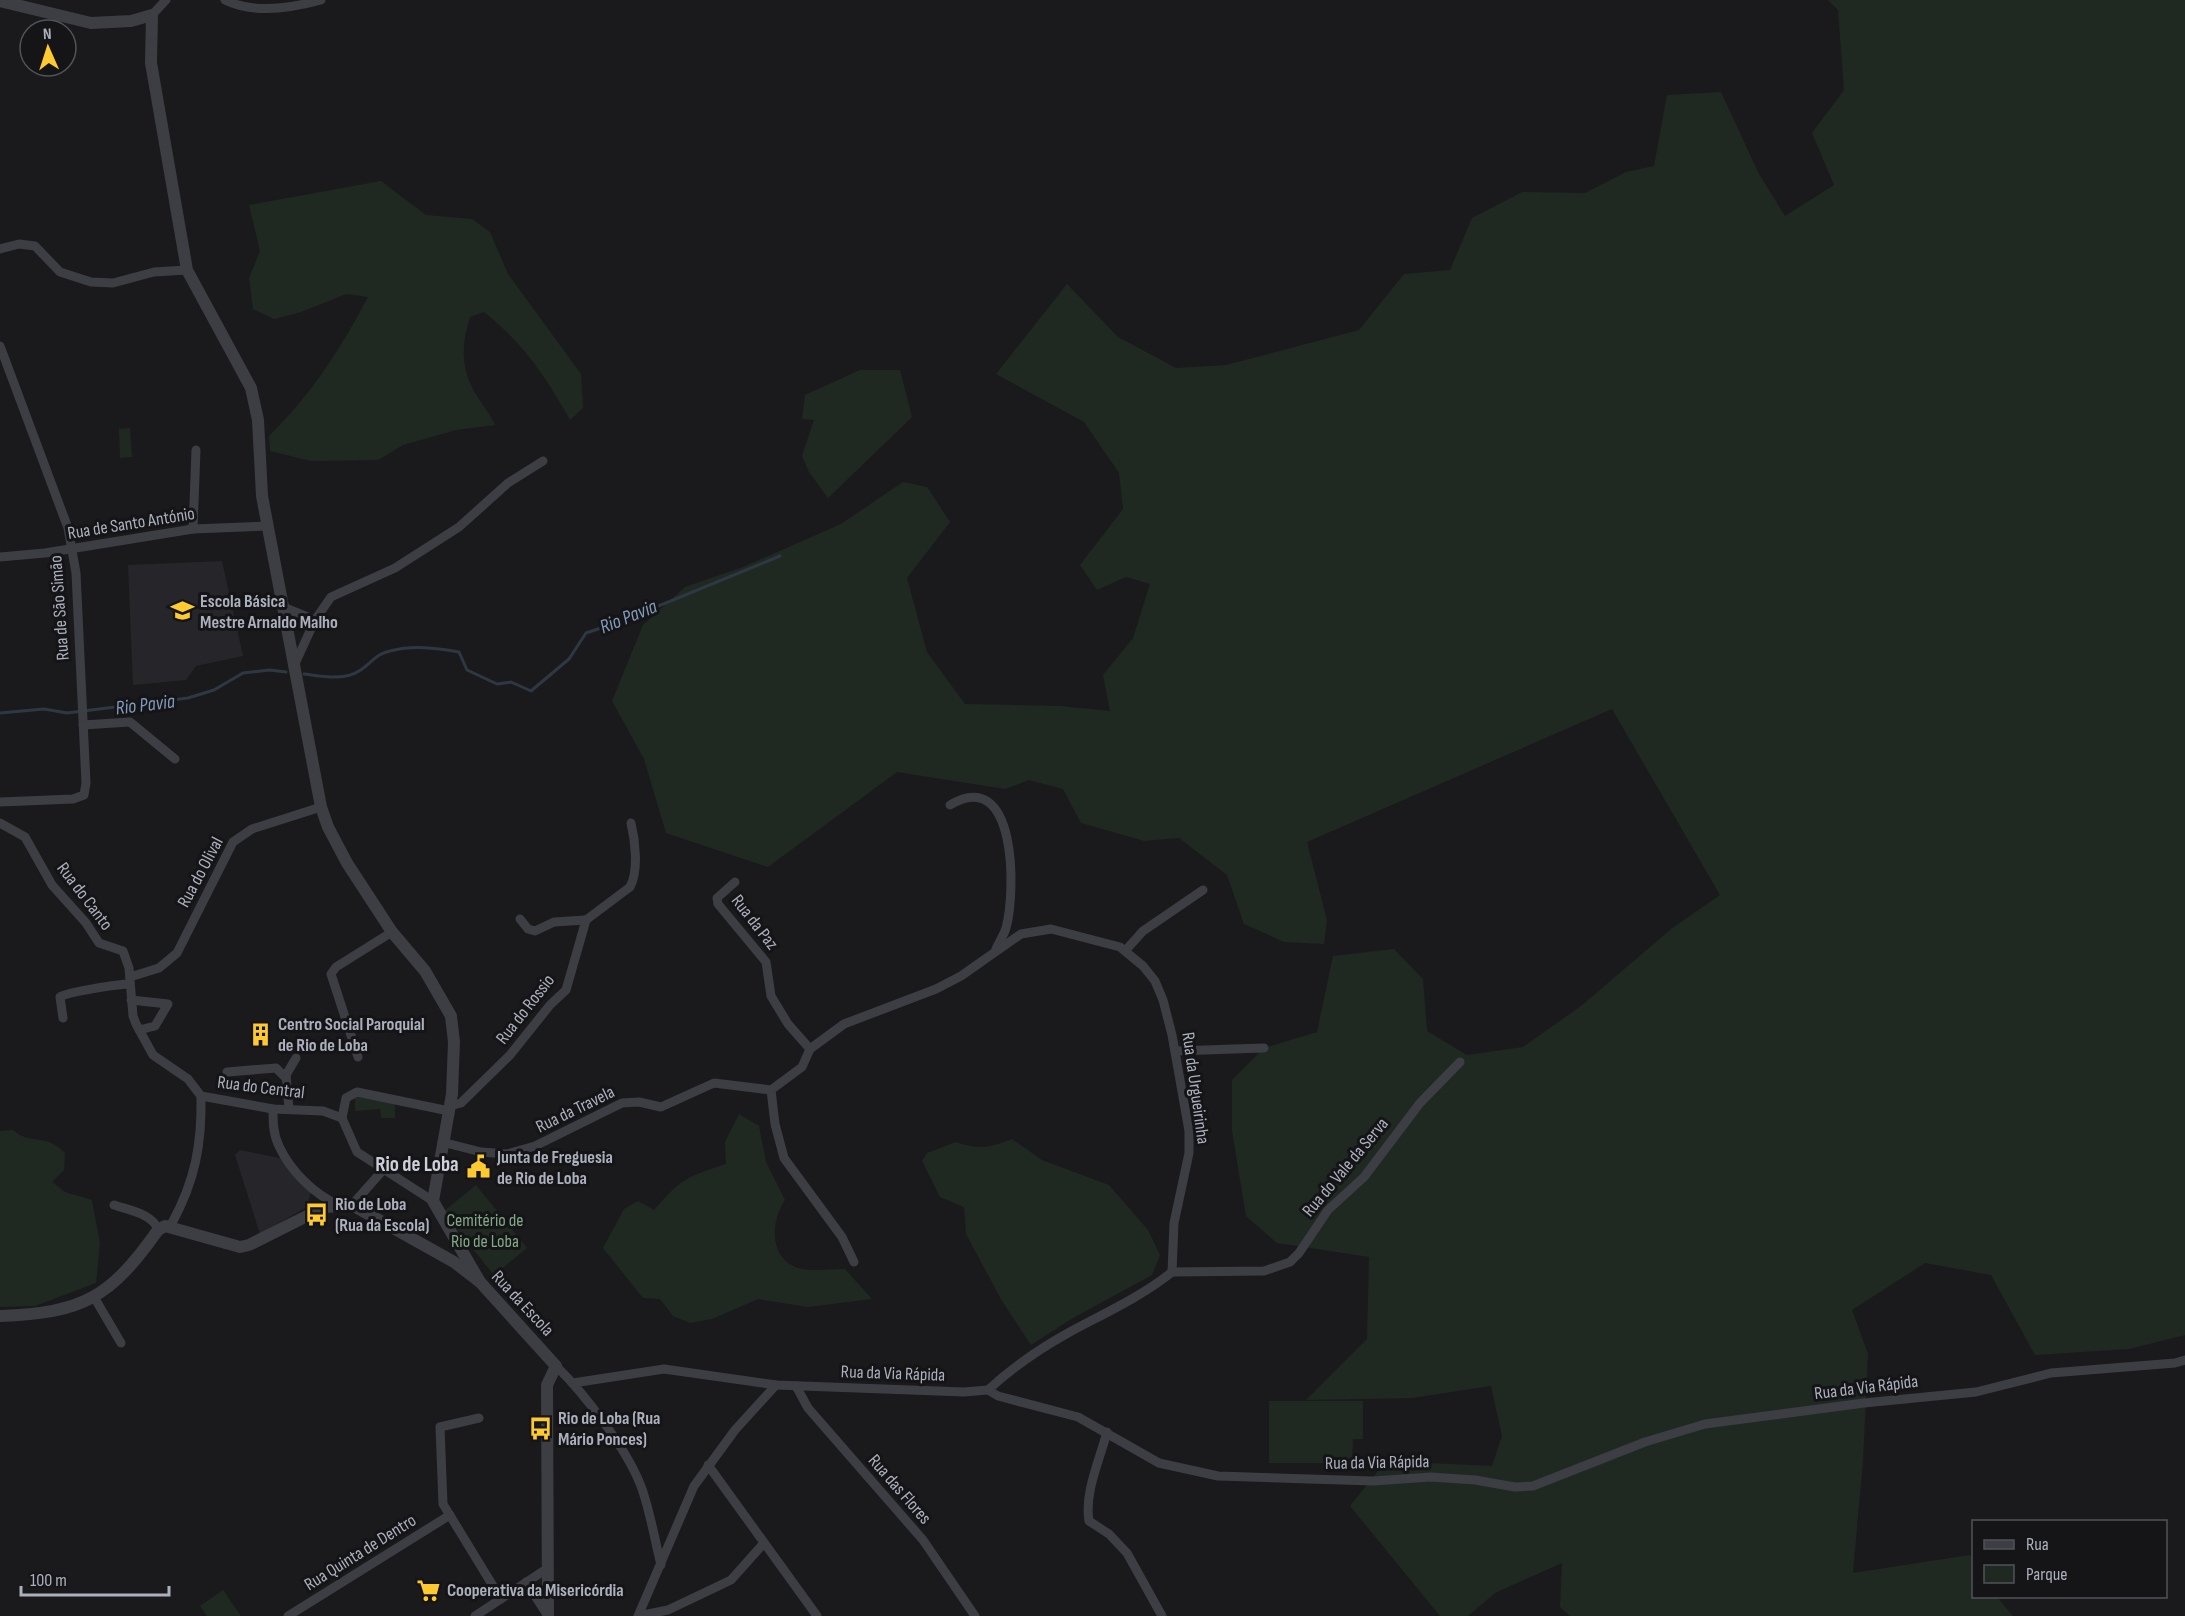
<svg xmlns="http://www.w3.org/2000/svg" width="2185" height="1616" viewBox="0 0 2185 1616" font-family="'Sofia Sans Condensed',sans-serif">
<rect width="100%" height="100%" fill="#1a1a1d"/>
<g fill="#26262a">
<path d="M222 561 243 656 196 666 186 680 133 685 128 565Z"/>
<path d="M240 1150 284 1159 311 1190 307 1207 260 1234 235 1155Z"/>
</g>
<g fill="#1f2921">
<path d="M1828 0H2185V1335L2129 1349 2035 1355 1991 1275 1925 1263 1852 1310 1868 1354 1863 1460 1853 1573 1970 1555 1973 1560 1974 1596 1997 1597 2013 1616H1570L1560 1607 1562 1563 1495 1593 1468 1616H1440L1350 1506 1386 1461 1492 1466 1502 1436 1491 1386 1412 1398 1306 1400 1367 1339 1369 1257 1277 1243 1246 1216 1232 1131V1080L1264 1048 1317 1032 1333 956 1394 949 1423 979 1427 1031 1467 1055 1523 1047 1581 1006 1671 929 1720 895 1612 709 1307 842 1327 920 1324 944 1284 942 1244 924 1227 875 1179 838 1144 841 1081 823 1063 789 1029 780 1005 789 897 772 768 867 666 833 644 759 612 701 643 625 685 587 743 567 841 524 903 482 927 487 950 522 907 578 927 652 965 704 1061 706 1110 711 1103 675 1133 638 1150 584 1126 577 1097 590 1080 565 1123 509 1119 473 1084 422 996 374 1067 284 1118 337 1176 368 1226 365 1359 330 1404 274 1450 270 1472 218 1522 192 1585 193 1626 172 1654 166 1667 95 1721 92 1759 174 1785 216 1834 185 1812 133 1844 90 1838 10Z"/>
<path d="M381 181 426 215 472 219 490 232 508 274 581 374 583 408 570 420C545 376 524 344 484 312L470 317C463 340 460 361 471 385 477 399 489 411 495 425L456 430 403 445 378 460 311 461 270 451 269 436C311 395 341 348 368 297L346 294 301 312 274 319 253 309 249 278 260 251 249 205Z"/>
<path d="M860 370H900L912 417 828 498 809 472 802 456 814 420 802 419 805 395Z"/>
<path d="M130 428 132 457 120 458 119 429Z"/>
<path d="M362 1096 395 1102V1118H381L380 1109 355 1111V1098Z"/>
<path d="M739 1114 759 1126 766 1162 785 1200C771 1220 768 1258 798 1268 811 1272 831 1269 845 1269L872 1299 808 1307 758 1299 712 1319 690 1323 673 1316 660 1299 643 1298 603 1248 624 1209 638 1201 654 1210C682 1178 686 1177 726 1164L725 1142Z"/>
<path d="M13 1130C31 1146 44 1132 65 1153L64 1170 52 1182 65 1192 92 1200 100 1243 96 1283 35 1306 0 1307V1131Z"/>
<path d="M1012 1139 1042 1160 1109 1185 1148 1230 1160 1255 1152 1275 1073 1318 1031 1345 1002 1301 966 1234 964 1207 940 1197 922 1161 927 1153 956 1142C979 1150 989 1148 1012 1139Z"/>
<path d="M476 1185 527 1248 494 1275 443 1212Z"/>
<path d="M1269 1401H1363V1439H1353L1352 1463H1269Z"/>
<path d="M223 1590 241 1616H207L200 1606Z"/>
</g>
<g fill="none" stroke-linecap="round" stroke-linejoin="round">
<g stroke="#2e3842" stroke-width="3">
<path d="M304 674C321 676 344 681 359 671 371 664 375 654 390 651 414 645 435 648 459 652L467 670 497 684 511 682 531 691 569 659 586 633 622 621 780 556"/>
<path d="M0 713 44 709 67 713 188 698 214 690 243 673 270 670 286 672"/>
</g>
<g stroke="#3d3d44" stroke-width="9">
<path d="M225 0C253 14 292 8 321 0"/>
<path d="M152 15 166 0"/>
<path d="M0 249 19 244 35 246 60 272 91 282 113 283 154 272 187 270"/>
<path d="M0 346 68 528 76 573 86 783 84 795 73 799 0 802"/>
<path d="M193 529 196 450"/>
<path d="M0 557 45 553 193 529 268 526"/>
<path d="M283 607 315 620"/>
<path d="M294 666 315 620 331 597 395 568 459 527 508 483 543 461"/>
<path d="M83 725 130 722 175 759"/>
<path d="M950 805C1017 765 1016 891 1006 928 1004 935 999 942 996 949"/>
<path d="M0 823 25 837 52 885 86 923 99 943 123 951 129 968 133 1016 136 1024 153 1055 188 1079 201 1096 273 1109 323 1111 342 1118"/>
<path d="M735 882 717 898 718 904 766 962 771 996 788 1024 810 1049"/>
<path d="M520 919 528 929 535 931 554 922 586 920"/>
<path d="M1125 951 1143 931 1203 890"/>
<path d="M130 977 159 968 177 953 233 842 252 829 321 807"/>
<path d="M131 1000 168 1004 155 1026 139 1030"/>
<path d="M63 1018 60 997C67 992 119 984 130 984"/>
<path d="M1175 1051 1264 1048"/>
<path d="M358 1057 331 974 336 967 392 932"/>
<path d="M227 1072 276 1068 286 1078"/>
<path d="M771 1090 775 1124 784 1158 842 1237 854 1262"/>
<path d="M450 1106 461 1103 510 1055 550 1005 566 990 586 920 630 887C639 871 635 840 631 823"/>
<path d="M273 1109C273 1122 273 1134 279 1146 290 1170 314 1195 339 1205"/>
<path d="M289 1109 286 1075 296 1058"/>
<path d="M442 1142 481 1152 507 1154 535 1146 622 1103 639 1102 661 1107 714 1083 771 1090 802 1067 810 1049 844 1024 936 989 961 976 1021 934 1051 929 1120 947 1143 966 1155 981 1163 1000 1172 1035 1189 1131V1153L1174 1223 1172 1272"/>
<path d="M433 1201 357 1152 342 1118 346 1098 357 1092 449 1111"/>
<path d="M114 1205C128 1210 154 1214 158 1230"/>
<path d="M352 1205 383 1170"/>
<path d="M167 1226 172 1223C195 1181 202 1144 201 1096"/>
<path d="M1172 1272 1264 1271 1290 1262 1299 1253 1328 1210 1364 1177 1420 1103 1460 1062"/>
<path d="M94 1297 121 1343"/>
<path d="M556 1366C585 1394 631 1454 643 1492 651 1516 655 1541 661 1565"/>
<path d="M573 1383 664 1369 776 1385 964 1392 988 1390 998 1396 1078 1417 1159 1463 1218 1476 1373 1481 1431 1477 1475 1480 1515 1487 1533 1486 1645 1442 1705 1424 1864 1403 1976 1392 2051 1373 2175 1363 2185 1360"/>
<path d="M796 1386 808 1408 923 1540 975 1616"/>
<path d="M988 1390C1012 1368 1039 1349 1068 1333 1103 1314 1141 1297 1172 1272"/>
<path d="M479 1418 440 1427 443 1504 501 1599"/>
<path d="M1107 1432C1100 1459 1084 1493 1089 1521L1109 1534 1127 1553 1162 1616"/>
<path d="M708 1465 817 1616"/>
<path d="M526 1582 548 1616"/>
<path d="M288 1616 450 1515"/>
<path d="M475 1616 548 1568"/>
<path d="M638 1616 694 1486 735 1430 776 1385"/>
<path d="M638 1616 668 1610 731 1580 764 1543"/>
</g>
<g stroke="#3d3d44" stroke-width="12">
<path d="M0 1 91 23 131 21 152 15 151 63 187 270 251 388 258 420 262 496 321 807 328 827 347 863 392 932 425 971 451 1016 454 1042 452 1094 433 1201 480 1282"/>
<path d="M0 1316C83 1313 110 1298 158 1230L165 1226 240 1247 249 1245 325 1207 352 1205 454 1262 480 1282 556 1366 547 1385 548 1616"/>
</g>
</g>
<defs>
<symbol id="school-bare" viewBox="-9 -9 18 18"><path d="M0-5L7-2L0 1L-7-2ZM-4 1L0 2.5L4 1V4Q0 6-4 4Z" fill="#ffca30" stroke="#151518" stroke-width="2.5" paint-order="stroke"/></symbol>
<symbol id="building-bare" viewBox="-9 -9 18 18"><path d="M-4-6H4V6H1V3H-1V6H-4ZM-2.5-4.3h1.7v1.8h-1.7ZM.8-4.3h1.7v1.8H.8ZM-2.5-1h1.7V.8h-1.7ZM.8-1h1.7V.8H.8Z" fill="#ffca30" stroke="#151518" stroke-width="2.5" paint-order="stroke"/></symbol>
<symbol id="civic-bare" viewBox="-9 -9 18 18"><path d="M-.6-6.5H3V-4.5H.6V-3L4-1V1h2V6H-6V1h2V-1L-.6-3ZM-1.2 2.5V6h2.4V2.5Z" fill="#ffca30" stroke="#151518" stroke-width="2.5" paint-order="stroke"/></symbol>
<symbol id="bus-bare" viewBox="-9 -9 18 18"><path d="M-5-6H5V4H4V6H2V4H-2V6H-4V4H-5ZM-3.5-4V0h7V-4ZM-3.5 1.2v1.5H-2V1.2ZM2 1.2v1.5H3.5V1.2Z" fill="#ffca30" stroke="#151518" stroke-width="2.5" paint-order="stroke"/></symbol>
<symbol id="supermarket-bare" viewBox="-9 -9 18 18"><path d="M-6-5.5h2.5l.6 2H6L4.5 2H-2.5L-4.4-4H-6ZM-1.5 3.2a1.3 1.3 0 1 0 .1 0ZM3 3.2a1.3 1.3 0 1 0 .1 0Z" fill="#ffca30" stroke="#151518" stroke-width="2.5" paint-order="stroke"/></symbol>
</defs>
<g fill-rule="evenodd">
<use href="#school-bare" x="166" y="594" width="33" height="33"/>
<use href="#building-bare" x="244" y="1018" width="33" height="33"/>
<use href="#civic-bare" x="462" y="1150" width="33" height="33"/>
<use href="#bus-bare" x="300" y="1198" width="33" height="33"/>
<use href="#bus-bare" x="524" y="1412" width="33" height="33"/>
<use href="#supermarket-bare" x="412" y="1574" width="33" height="33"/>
</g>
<g text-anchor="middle" stroke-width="6" stroke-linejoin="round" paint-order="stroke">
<g font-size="18" fill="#acb0bd" stroke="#151518">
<text transform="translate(131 523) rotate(-9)" y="6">Rua de Santo António</text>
<text transform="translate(59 608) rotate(-94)" y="6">Rua de São Simão</text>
<text transform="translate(200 872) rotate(-62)" y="6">Rua do Olival</text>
<text transform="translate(85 896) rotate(53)" y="6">Rua do Canto</text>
<text transform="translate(755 922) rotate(52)" y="6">Rua da Paz</text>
<text transform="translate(525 1009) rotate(-52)" y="6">Rua do Rossio</text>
<text transform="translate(261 1087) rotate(7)" y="6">Rua do Central</text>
<text transform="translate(1196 1088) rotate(82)" y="6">Rua da Urgueirinha</text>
<text transform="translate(575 1109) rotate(-26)" y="6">Rua da Travela</text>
<text transform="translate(1345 1167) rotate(-50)" y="6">Rua do Vale da Serva</text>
<text transform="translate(523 1303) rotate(47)" y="6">Rua da Escola</text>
<text transform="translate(893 1373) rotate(2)" y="6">Rua da Via Rápida</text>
<text transform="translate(1866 1387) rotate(-7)" y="6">Rua da Via Rápida</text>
<text transform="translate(1377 1462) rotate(-1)" y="6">Rua da Via Rápida</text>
<text transform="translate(900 1489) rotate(49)" y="6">Rua das Flores</text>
<text transform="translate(360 1552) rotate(-32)" y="6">Rua Quinta de Dentro</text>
</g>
<g font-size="18" font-weight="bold" fill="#acb0bd" stroke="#151518" text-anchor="start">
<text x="200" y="607">Escola Básica<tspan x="200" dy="21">Mestre Arnaldo Malho</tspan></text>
<text x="278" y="1030">Centro Social Paroquial<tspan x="278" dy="21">de Rio de Loba</tspan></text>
<text x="497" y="1163">Junta de Freguesia<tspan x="497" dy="21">de Rio de Loba</tspan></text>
<text x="335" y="1210">Rio de Loba<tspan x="335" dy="21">(Rua da Escola)</tspan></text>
<text x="558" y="1424">Rio de Loba (Rua<tspan x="558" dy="21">Mário Ponces)</tspan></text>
<text x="447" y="1596">Cooperativa da Misericórdia</text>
</g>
<g font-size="18" fill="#81a987" stroke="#151518">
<text x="485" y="1226">Cemitério de<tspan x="485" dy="21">Rio de Loba</tspan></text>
</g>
<g font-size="20" font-style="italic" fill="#819bba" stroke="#151518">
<text transform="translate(628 616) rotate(-22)" y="7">Rio Pavia</text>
<text transform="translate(145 704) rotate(-7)" y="7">Rio Pavia</text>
</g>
<g font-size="21" font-weight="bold" fill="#cdcfd9" stroke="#151518">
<text x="417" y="1171">Rio de Loba</text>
</g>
</g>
<rect x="1972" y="1520" width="195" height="78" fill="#151518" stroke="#51535a" stroke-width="1.5"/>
<rect x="1984" y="1540" width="30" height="9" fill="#3d3d44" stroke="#51535a" stroke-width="1.5"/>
<text x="2026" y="1550" font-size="18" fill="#acb0bd">Rua</text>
<rect x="1984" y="1565" width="30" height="18" fill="#1f2921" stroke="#51535a" stroke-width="1.5"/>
<text x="2026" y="1580" font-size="18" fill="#acb0bd">Parque</text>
<g transform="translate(48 48) rotate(357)"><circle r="28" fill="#151518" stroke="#51535a" stroke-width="1.5"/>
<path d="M0-4.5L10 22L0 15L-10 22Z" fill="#ffca30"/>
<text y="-9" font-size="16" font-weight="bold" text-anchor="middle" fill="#acb0bd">N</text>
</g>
<path d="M21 1586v9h148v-9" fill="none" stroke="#acb0bd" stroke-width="3"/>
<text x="30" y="1586" font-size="18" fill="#acb0bd" stroke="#151518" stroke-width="4.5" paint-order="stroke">100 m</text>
</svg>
